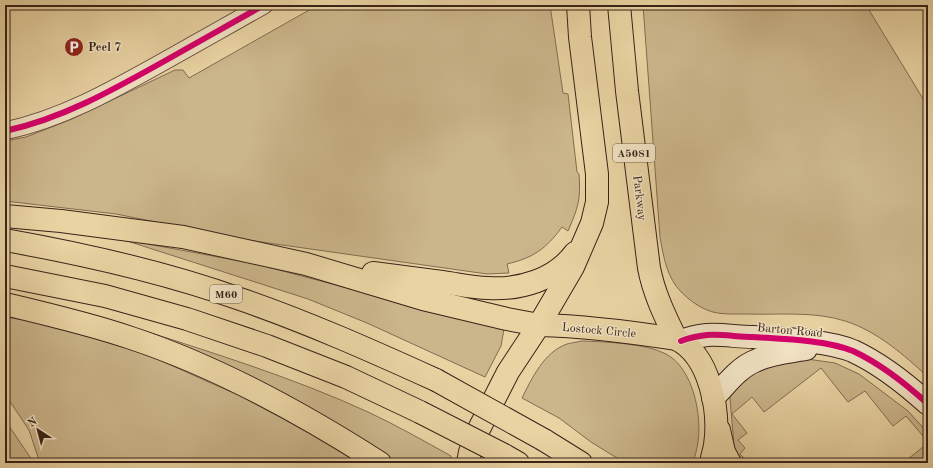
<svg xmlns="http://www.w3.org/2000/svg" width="933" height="468" viewBox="0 0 933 468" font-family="'Old Standard TT',serif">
<rect width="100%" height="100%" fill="#e9d3a3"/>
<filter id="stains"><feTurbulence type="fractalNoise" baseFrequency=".005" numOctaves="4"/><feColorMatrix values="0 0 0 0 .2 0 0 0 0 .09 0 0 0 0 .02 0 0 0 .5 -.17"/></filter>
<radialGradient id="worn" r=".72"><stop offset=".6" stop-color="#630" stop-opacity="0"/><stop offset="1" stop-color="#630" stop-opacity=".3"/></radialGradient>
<g fill="#cbb58b" stroke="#826c52">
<path d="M318 5H550L563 93 568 94 577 172 579 174C581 200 578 208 568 231L562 227C546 249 533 258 507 264L509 273 487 274 240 239 116 214 5 201V141L26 137 72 119 175 70H183L189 78Z"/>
<path d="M643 5H866L928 107V377C904 355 877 331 845 321 814 311 779 315 746 314 734 314 718 315 707 310 695 305 684 296 676 286 666 272 663 254 660 237Z"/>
<path d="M121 239 256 264 504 329 501 346 485 377 367 323 308 299Z"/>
<path d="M5 317 56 325 139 351 247 399 328 441 361 463H40L29 430 5 394Z"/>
<path d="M139 329C216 354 294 378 368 412 396 425 424 441 451 456L450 463H399L288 395 236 370Z"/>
<path d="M582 341C606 342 645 343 666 354 693 368 702 415 698 442 697 449 695 456 693 463H625L591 442 559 418 522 398C532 378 544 352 567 344 571 343 577 342 582 341Z"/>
<path d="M807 359 835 363 859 374 908 411 928 433V442L906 416 893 426 865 391 848 402 821 368 764 412 752 397 732 414 747 433 738 440 745 448 740 454 749 463H734L737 457 734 445 729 387 759 365Z"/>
<path d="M5 420 34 463H5Z"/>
<path d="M928 443V463H903Z"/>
</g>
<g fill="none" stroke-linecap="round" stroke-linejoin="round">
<defs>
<path id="street" d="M5 131C61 119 111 91 161 63 195 44 230 24 264 5"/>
<g id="secondary">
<path d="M681 341C689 338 698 336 707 335 723 334 738 337 753 337 783 339 826 340 853 351 881 364 905 383 928 404"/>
<path d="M713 398C726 385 738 368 755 361 771 353 789 352 806 349"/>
</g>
<g id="highway">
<path d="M619 5 627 91 649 268C654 294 665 316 676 339"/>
<path d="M5 216 61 221 183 237 306 264 423 299 507 319 539 325 573 267 592 223 597 202V174L580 37 578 5"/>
<path d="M5 240C84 254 164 272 240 299 307 322 372 351 436 380"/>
<path d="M373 273C396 276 419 279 442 282 457 284 473 288 488 288 520 290 555 280 575 253"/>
<path d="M5 276 105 296 187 319 267 346 346 377 420 412"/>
<path d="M5 304C47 314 90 324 131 338 219 367 302 413 380 463"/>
<path d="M719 430 724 452 730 463"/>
<path d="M544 440 581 463"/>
<path d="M504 455 518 463"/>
<path d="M468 463 470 452 479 429 508 372 539 325C585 326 631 332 676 339 710 355 720 411 715 445 714 451 712 457 711 463"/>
</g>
</defs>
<use href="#street" stroke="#644f3b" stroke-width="19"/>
<use href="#secondary" stroke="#382318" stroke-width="24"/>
<use href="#highway" stroke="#382318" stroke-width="24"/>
<use href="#street" stroke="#f1e2c3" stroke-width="17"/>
<use href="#secondary" stroke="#f1e2c3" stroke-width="22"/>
<use href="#highway" stroke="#e9d3a3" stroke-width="22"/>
<defs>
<g id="highway-bridge">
<path d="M436 380 544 440"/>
<path d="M420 412 504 455"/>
</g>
</defs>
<use href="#highway-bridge" stroke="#382318" stroke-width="24" stroke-linecap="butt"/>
<use href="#highway-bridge" stroke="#e9d3a3" stroke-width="22"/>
<defs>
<g id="cycleway">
<path d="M5 131C61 119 111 91 161 63 195 44 230 24 264 5"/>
<path d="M681 341C689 338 698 336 707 335 723 334 738 337 753 337 783 339 826 340 853 351 881 364 905 383 928 404"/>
</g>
</defs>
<use href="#cycleway" stroke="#f1e2c3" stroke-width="8"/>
<use href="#cycleway" stroke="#d6006c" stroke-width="6"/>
</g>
<defs>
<symbol id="parking-disc" viewBox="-11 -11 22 22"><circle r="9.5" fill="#8f2418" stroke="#f1e2c3"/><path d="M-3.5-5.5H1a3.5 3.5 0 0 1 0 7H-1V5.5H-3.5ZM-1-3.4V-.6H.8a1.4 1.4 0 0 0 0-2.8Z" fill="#fff"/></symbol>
</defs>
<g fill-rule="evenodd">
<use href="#parking-disc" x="63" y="36" width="22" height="22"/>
</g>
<g text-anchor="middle" stroke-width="3" stroke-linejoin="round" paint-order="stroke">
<g fill="#f1e2c3" stroke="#705c4b" stroke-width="1">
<rect x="613" y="144" width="42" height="18" rx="3"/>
<rect x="210" y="285" width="32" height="18" rx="3"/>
</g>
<g font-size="11" font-weight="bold" fill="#382318">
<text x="634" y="157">A5081</text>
<text x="226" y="298">M60</text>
</g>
<g font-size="12" font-weight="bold" fill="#382318" stroke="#f1e2c3" text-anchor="start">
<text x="88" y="51">Peel 7</text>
</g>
<g font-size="12" fill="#382318" stroke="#f1e2c3">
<text transform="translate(640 198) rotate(83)" y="4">Parkway</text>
<text transform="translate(599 330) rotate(5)" y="4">Lostock Circle</text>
<text transform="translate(790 330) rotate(5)" y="4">Barton Road</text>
</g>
</g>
<rect width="933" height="468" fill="none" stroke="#e9d3a3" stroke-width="20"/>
<rect x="6" y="6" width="921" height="456" fill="none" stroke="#382318" stroke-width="2"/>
<rect x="10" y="10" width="913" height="448" fill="none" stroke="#382318"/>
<g transform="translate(38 430) rotate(324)" stroke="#f1e2c3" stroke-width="3" paint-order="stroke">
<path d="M0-3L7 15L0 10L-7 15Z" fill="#382318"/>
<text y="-6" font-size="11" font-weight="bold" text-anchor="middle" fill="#382318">N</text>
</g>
<rect width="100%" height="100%" filter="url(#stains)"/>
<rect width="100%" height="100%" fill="url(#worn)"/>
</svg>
